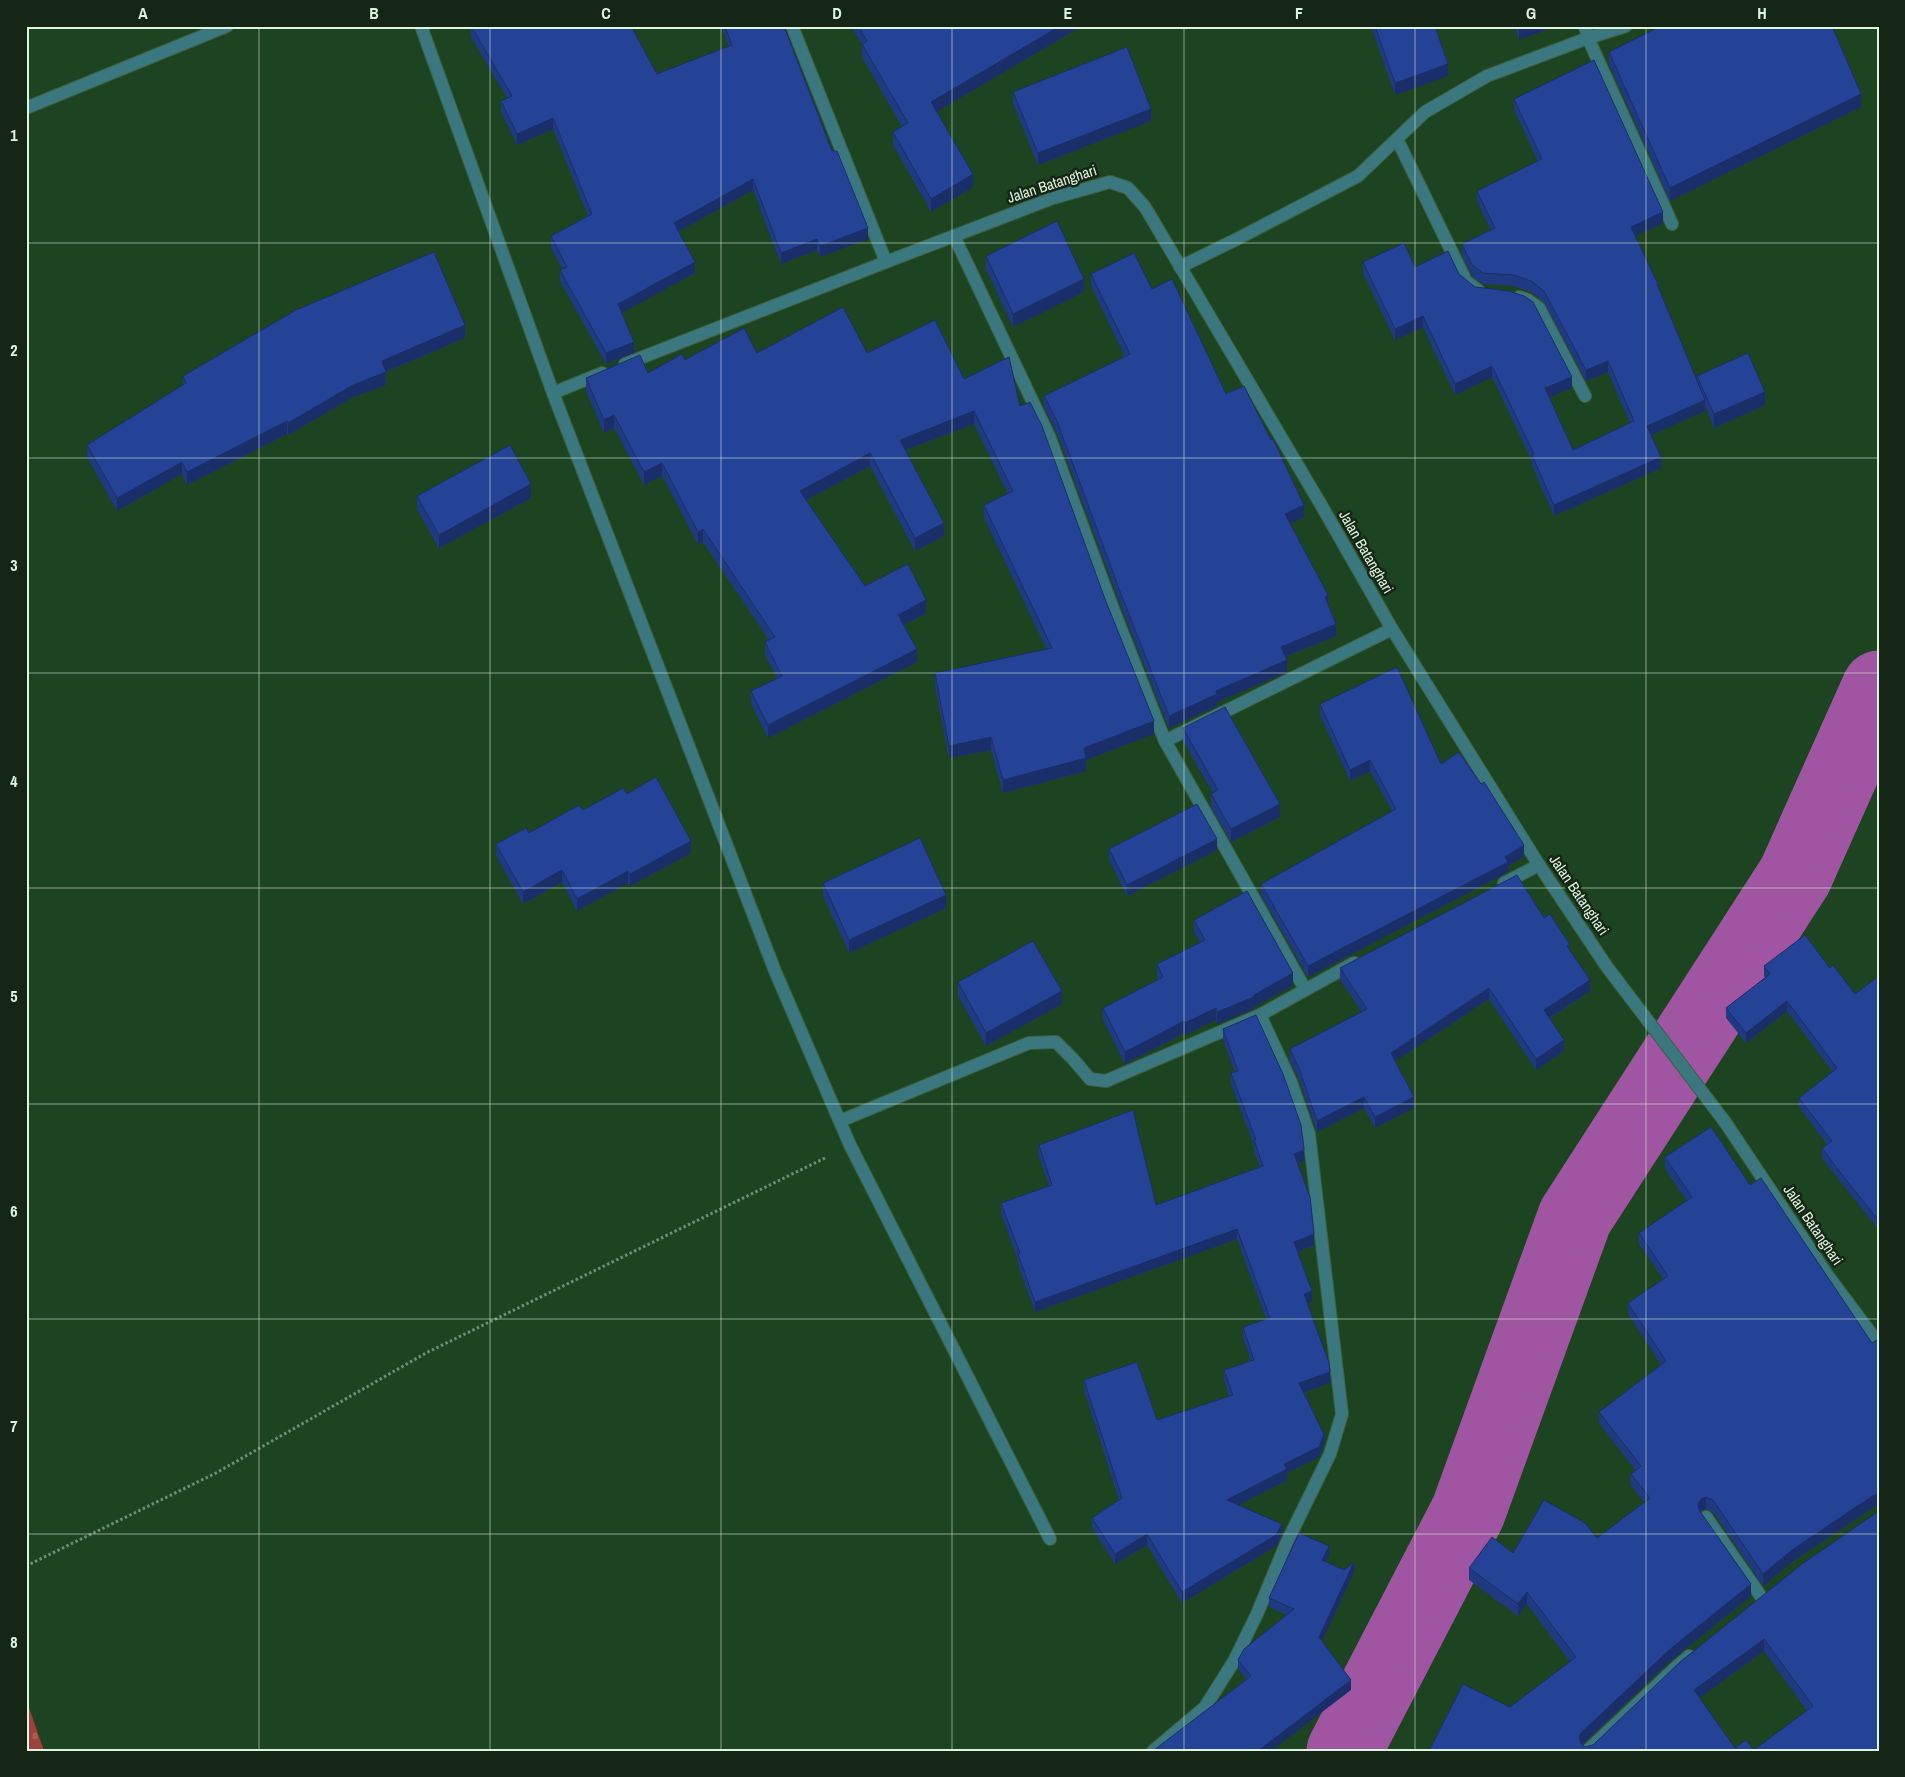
<svg xmlns="http://www.w3.org/2000/svg" width="1905" height="1777" viewBox="0 0 1905 1777" font-family="'Archivo Narrow',sans-serif">
<defs>
<pattern id="cemetery-stones" width="16" height="16" patternUnits="userSpaceOnUse" patternTransform="scale(1.25)"><rect width="16" height="16" fill="#9e403b"/><path d="M2 7V4a2 2 0 0 1 4 0v3zM10 15v-3a2 2 0 0 1 4 0v3z" fill="#ab5c57"/></pattern>
</defs>
<rect width="100%" height="100%" fill="#1d4421"/>
<path fill="url(#cemetery-stones)" d="M26 1699 44 1751H26Z"/>
<g fill="none" stroke-linecap="round" stroke-linejoin="round">
<path stroke="#a055a3" stroke-width="75" d="M1344 1751 1468 1512 1575 1217 1795 876 1879 688"/>
<defs>
<g id="minor">
<path d="M421 26 553 393 775 971 850 1145 1050 1539"/>
<path d="M792 26 886 262 1053 198 1110 182 1128 188 1145 207 1320 503 1392 629 1539 865 1607 967 1725 1122 1828 1276 1879 1344"/>
<path d="M1626 26 1588 38 1672 224"/>
<path d="M26 108 227 26"/>
<path d="M1397 139 1466 281 1478 290"/>
<path d="M954 236 1049 436 1113 609 1165 741 1305 989"/>
<path d="M1180 267 1237 239 1358 176 1425 112 1487 76 1588 38 1585 26"/>
<path d="M1519 297 1528 300 1539 308 1585 396"/>
<path d="M625 364 886 262"/>
<path d="M553 393 602 373"/>
<path d="M1165 741 1392 629"/>
<path d="M1504 883 1539 865"/>
<path d="M840 1121 1029 1043 1056 1042 1073 1059 1090 1079 1106 1081 1260 1015 1354 963"/>
<path d="M1706 1517 1762 1598"/>
<path d="M1153 1751 1205 1707 1234 1661 1257 1614 1286 1544 1330 1454 1342 1414 1309 1134 1291 1082 1260 1015"/>
<path d="M1587 1751 1675 1668 1689 1656"/>
</g>
</defs>
<use href="#minor" stroke="#3c603f" stroke-width="14"/>
<path stroke="#6e8e70" stroke-width="3" stroke-dasharray="2.5 2.5" stroke-linecap="butt" d="M26 1566 216 1473 426 1353 825 1158"/>
<use href="#minor" stroke="#3b777f" stroke-width="12"/>
</g>
<g fill="#203a81" fill-rule="evenodd">
<path d="M471 26 657 74 729 47 721 26H784L832 151 868 239 820 257 817 250 781 264 753 190 678 232 695 273 621 313 634 353 606 364 560 281V270L562 269 551 247V236L588 216 553 129 517 145 501 112V101L507 98 471 37Z"/>
<path d="M851 26H1082L937 111 973 187 931 212 893 145V132L902 127 862 57V45Z"/>
<path d="M1371 26H1435L1448 76 1395 95Z"/>
<path d="M1515 26H1556L1519 40Z"/>
<path d="M1841 26 1833 30 1861 107 1670 201 1609 64V52L1669 28Z"/>
<path d="M1013 92 1151 121 1038 165 1013 104Z"/>
<path d="M1514 99 1663 223 1635 236 1658 288 1697 382V376L1765 405 1714 428 1705 406V411L1651 435 1661 468 1554 516 1532 466V461L1492 377 1455 395 1423 327 1395 340 1363 273V262L1415 267 1459 274 1572 388 1549 397 1573 450 1630 423 1608 372 1586 381 1544 302 1531 292 1514 286 1483 284 1472 276 1462 255V244L1491 230 1477 202V191L1538 161 1514 110Z"/>
<path d="M986 256 1084 292 1013 327 986 269Z"/>
<path d="M1091 274 1152 289 1226 394 1304 517 1290 523 1328 605 1336 636 1285 657 1287 672 1217 702V706L1169 728 1121 606 1057 433 1044 407V396L1125 357 1091 286Z"/>
<path d="M465 338 386 372V385L353 397 288 435 287 434 187 485 182 474 117 511 87 457V445L183 385V376Z"/>
<path d="M757 353H867L964 379 1020 406 1154 734 1086 760V771L1003 793 991 750 949 758 935 686V673L1047 650 984 518V505L1008 494 974 424 906 450 944 536 915 551 870 466 806 500 865 586 926 613 904 625 917 662 768 738 751 704V691L777 678 765 655V642L769 640 703 542 698 544 662 476 644 485 614 428 604 433 586 391V378L648 373 685 360Z"/>
<path d="M417 496 531 498 439 548 417 509Z"/>
<path d="M1320 704 1441 764 1524 856 1508 866V872L1308 977 1261 895V884L1392 811 1370 771 1350 781 1320 715Z"/>
<path d="M1183 728 1280 817 1231 842 1211 807V794L1213 793 1183 741Z"/>
<path d="M627 794 691 853 630 886 628 883 577 911 562 882 523 904 496 856V844L529 833 583 810Z"/>
<path d="M1109 849 1217 850 1127 896 1109 860Z"/>
<path d="M823 883 946 908 849 953 823 896Z"/>
<path d="M1544 918 1570 950 1590 991 1550 1018 1564 1051 1536 1070 1489 999 1395 1061 1414 1108 1375 1128 1364 1108 1317 1132 1299 1079 1290 1060V1049L1362 1012 1340 980V968Z"/>
<path d="M1194 920 1293 985 1254 1007V1009L1217 1024 1216 1020 1185 1035 1184 1033 1125 1064 1103 1020V1008L1158 979 1157 976V964L1200 942 1194 932Z"/>
<path d="M1764 966 1830 968 1855 994 1879 976V1230L1843 1185 1822 1158V1148L1827 1144 1799 1107V1098L1833 1072 1787 1011 1746 1043 1726 1018V1008L1765 978 1764 976Z"/>
<path d="M958 982 1062 1004 986 1046 958 996Z"/>
<path d="M1223 1029 1304 1161 1297 1163 1314 1245 1297 1252 1312 1301 1307 1303 1330 1383 1304 1392 1324 1444 1319 1457 1287 1473V1480L1238 1505 1282 1535 1276 1546 1182 1603 1147 1545 1115 1564 1092 1528V1518L1119 1500 1084 1390V1380L1157 1420 1229 1396 1224 1380V1370L1251 1361 1243 1337V1327L1266 1319 1237 1239 1035 1312 1018 1265V1260L1001 1214V1203L1049 1186 1039 1156V1145L1156 1205 1260 1167 1254 1151V1146L1231 1084V1073L1235 1072 1223 1040Z"/>
<path d="M1711 1127 1874 1507 1792 1562 1763 1586 1713 1512 1706 1509 1701 1511V1512L1751 1596 1669 1662 1582 1745 1585 1747 1593 1745 1802 1564 1879 1751H1429L1510 1707 1570 1662 1527 1604 1518 1616 1469 1580V1568L1513 1553 1597 1538 1644 1502 1631 1485V1474L1635 1470 1599 1423V1412L1661 1365 1628 1314V1303L1663 1279 1639 1244V1233L1687 1201 1665 1169V1157ZM1764 1651 1807 1711 1754 1750 1735 1748 1699 1698Z"/>
<path d="M1329 1555 1325 1562 1344 1570 1354 1572 1321 1641 1351 1690 1246 1679 1238 1669V1660L1287 1615 1269 1607V1598Z"/>
</g>
<g fill="#1a2f69">
<path d="M1060 26H1082L931 115V102Z"/>
<path d="M1522 26H1556L1519 40V27Z"/>
<path d="M1829 26H1841L1829 32Z"/>
<path d="M1448 64V76L1395 95V83Z"/>
<path d="M1861 94V107L1670 201V188Z"/>
<path d="M1151 109V121L1038 165V153Z"/>
<path d="M553 118V129L517 145V134Z"/>
<path d="M973 174V187L931 212V199Z"/>
<path d="M753 179V190L674 234V223Z"/>
<path d="M1663 212V223L1631 238V227Z"/>
<path d="M868 228V239L820 257V246Z"/>
<path d="M817 239V250L781 264V253Z"/>
<path d="M695 262V273L618 315V304Z"/>
<path d="M1084 279V292L1013 327V314Z"/>
<path d="M1423 316V327L1395 340V329Z"/>
<path d="M465 325V338L382 373V361Z"/>
<path d="M634 342V353L606 364V353Z"/>
<path d="M1608 361V372L1586 381V370Z"/>
<path d="M1492 366V377L1455 395V384Z"/>
<path d="M386 372V385L353 397 288 435V423L353 385Z"/>
<path d="M1572 377V388L1545 399V388Z"/>
<path d="M1765 392V405L1714 428V414Z"/>
<path d="M1705 400V411L1647 437V426Z"/>
<path d="M974 411V424L900 452V440Z"/>
<path d="M614 415V428L604 433V420Z"/>
<path d="M287 421V434L187 485V472Z"/>
<path d="M870 453V466L800 503V491Z"/>
<path d="M1661 457V468L1554 516V505Z"/>
<path d="M182 462V474L117 511V498Z"/>
<path d="M662 463V476L644 485V472Z"/>
<path d="M531 484V498L439 548V535Z"/>
<path d="M1304 505V517L1285 526V514Z"/>
<path d="M944 523V536L915 551V538Z"/>
<path d="M703 529V542L698 544V532Z"/>
<path d="M1328 595V607L1325 597Z"/>
<path d="M926 600V613L898 628V615Z"/>
<path d="M1336 624V636L1281 658V647Z"/>
<path d="M917 649V662L768 738V725Z"/>
<path d="M1287 660V672L1217 702V706L1169 728V716L1216 691Z"/>
<path d="M1154 721V734L1086 760V771L1003 793V780Z"/>
<path d="M991 737V750L949 758V746Z"/>
<path d="M1370 760V771L1350 781V770Z"/>
<path d="M1280 804V817L1231 842V829Z"/>
<path d="M1217 839V850L1127 896V885Z"/>
<path d="M691 841V853L630 886V874Z"/>
<path d="M1524 845V856L1508 866V872L1308 977V966L1505 857Z"/>
<path d="M562 870V882L523 904V892Z"/>
<path d="M628 871V883L577 911V899Z"/>
<path d="M946 895V908L849 953V940Z"/>
<path d="M1293 973V985L1254 1007V1009L1217 1024V1012L1254 995Z"/>
<path d="M1590 980V991L1544 1021V1010Z"/>
<path d="M1489 988V999L1391 1064V1053Z"/>
<path d="M1062 991V1004L986 1046V1033Z"/>
<path d="M1787 1001V1011L1746 1043V1033Z"/>
<path d="M1216 1008V1020L1185 1035V1023Z"/>
<path d="M1184 1021V1033L1125 1064V1052Z"/>
<path d="M1564 1040V1051L1536 1070V1059Z"/>
<path d="M1364 1097V1108L1317 1132V1121Z"/>
<path d="M1414 1097V1108L1375 1128V1117Z"/>
<path d="M1304 1150V1161L1294 1164V1154Z"/>
<path d="M1237 1229V1239L1035 1312V1302Z"/>
<path d="M1314 1234V1245L1294 1253V1242Z"/>
<path d="M1312 1291V1301L1304 1305V1294Z"/>
<path d="M1330 1372V1383L1299 1394V1383Z"/>
<path d="M1324 1434V1444L1319 1457 1287 1473V1480L1227 1511V1500L1284 1464Z"/>
<path d="M1879 1494V1506L1874 1507 1792 1562 1763 1586V1574L1792 1550 1874 1495Z"/>
<path d="M1706 1497V1509L1701 1511 1698 1517V1505L1701 1499Z"/>
<path d="M1282 1524V1535L1276 1546 1182 1603V1592Z"/>
<path d="M1147 1534V1545L1115 1564V1554Z"/>
<path d="M1329 1546V1555L1322 1570V1560Z"/>
<path d="M1354 1562V1572L1319 1647V1637Z"/>
<path d="M1751 1584V1596L1669 1662 1581 1745 1579 1737 1581 1733 1669 1650Z"/>
<path d="M1527 1592V1604L1518 1616V1604Z"/>
<path d="M1764 1639V1651L1694 1702V1690Z"/>
<path d="M1351 1680V1690L1271 1751H1258Z"/>
</g>
<g fill="#254396" stroke="#1a2f69" fill-rule="evenodd">
<path d="M471 26H631L657 74 732 45 725 26H784L832 151H837L868 228 820 246 817 239 781 253 753 179 674 223 695 262 618 304 634 342 606 353 560 270 567 267 551 236 592 214 553 118 517 134 501 101 512 96Z"/>
<path d="M858 26H1060L931 102 973 174 931 199 893 132 908 123 862 44 867 41Z"/>
<path d="M1375 26H1435L1448 64 1395 83Z"/>
<path d="M1661 26H1668L1669 28 1672 26H1832L1861 94 1670 188 1609 52Z"/>
<path d="M1127 47 1151 109 1038 153 1013 92Z"/>
<path d="M1594 60 1663 212 1631 227 1658 284H1657L1705 400 1647 426 1661 457 1554 505 1532 455 1534 454 1492 366 1455 384 1423 316 1395 329 1363 262 1404 243 1415 267 1448 251 1459 274 1475 287 1509 291 1524 296 1533 302 1572 377 1545 388 1573 450 1634 421 1608 361 1586 370 1544 291 1531 281 1514 275 1483 273 1472 265 1462 244 1495 228 1477 191 1542 159 1514 99Z"/>
<path d="M1057 221 1084 279 1013 314 986 256Z"/>
<path d="M434 252 465 325 382 361 386 372 353 385 288 423 287 421 187 472 182 462 117 498 87 445 186 383 183 376 296 310Z"/>
<path d="M1134 253 1152 289 1172 279 1226 394 1244 386 1271 440 1273 439 1304 505 1285 514 1328 595 1325 597 1336 624 1281 647 1287 660 1216 691 1217 694 1169 716 1121 594 1057 421 1044 396 1130 354 1091 274Z"/>
<path d="M843 307 867 353 935 320 964 379 1009 357 1020 406 1030 402 1042 426 1105 599 1154 721 1084 748 1086 758 1003 780 991 737 949 746 935 673 1052 648 984 505 1013 491 974 411 900 440 944 523 915 538 870 453 800 491 865 586 908 564 926 600 898 615 917 649 768 725 751 691 782 676 765 642 775 637 703 529 698 532 662 463 644 472 614 415 604 420 586 378 640 355 648 373 682 354 685 360 744 328 757 353Z"/>
<path d="M1748 353 1765 392 1714 414 1697 376Z"/>
<path d="M510 445 531 484 439 535 417 496Z"/>
<path d="M1397 667 1441 764 1459 752 1481 784 1484 782 1524 845 1505 857 1508 862 1308 966 1261 884 1396 809 1370 760 1350 770 1320 704Z"/>
<path d="M1225 707 1280 804 1231 829 1211 794 1218 790 1183 728Z"/>
<path d="M656 777 691 841 630 874 628 871 577 899 562 870 523 892 496 844 526 828 529 833 579 805 583 810 623 788 627 794Z"/>
<path d="M1197 804 1217 839 1127 885 1109 849Z"/>
<path d="M920 838 946 895 849 940 823 883Z"/>
<path d="M1517 875 1544 918 1550 914 1570 945 1567 946 1590 980 1544 1010 1564 1040 1536 1059 1489 988 1391 1053 1414 1097 1375 1117 1364 1097 1317 1121 1299 1068 1290 1049 1367 1009 1340 968Z"/>
<path d="M1247 891 1293 973 1254 995V997L1217 1012 1216 1008 1185 1023 1184 1021 1125 1052 1103 1008 1163 977 1157 964 1205 940 1194 920Z"/>
<path d="M1805 935 1830 968 1833 965 1855 994 1879 976V1221L1843 1176 1822 1148 1832 1141 1799 1098 1837 1068 1787 1001 1746 1033 1726 1008 1770 974 1764 966Z"/>
<path d="M1033 941 1062 991 986 1033 958 982Z"/>
<path d="M1256 1015 1283 1074 1301 1125 1304 1150 1294 1154 1310 1197 1314 1234 1294 1242 1312 1291 1304 1294 1329 1363 1330 1372 1299 1383 1324 1434 1319 1447 1284 1464 1287 1469 1227 1500 1282 1524 1276 1535 1182 1592 1147 1534 1115 1554 1092 1518 1122 1498 1084 1380 1137 1362 1157 1420 1233 1395 1224 1370 1254 1360 1243 1327 1270 1318 1237 1229 1035 1302 1018 1254 1020 1253 1001 1203 1052 1185 1039 1145 1133 1110 1156 1205 1263 1166 1254 1140H1256L1231 1073 1238 1071 1223 1029Z"/>
<path d="M1711 1127 1750 1185 1761 1178 1872 1343 1877 1340 1879 1343V1494L1874 1495 1792 1550 1763 1574 1713 1500 1706 1497 1701 1499 1698 1505 1699 1510 1751 1584 1669 1650 1581 1733 1579 1737 1581 1744 1585 1747 1593 1745 1680 1662 1802 1564 1879 1511V1751H1429L1463 1684 1510 1707 1576 1657 1527 1592 1518 1604 1469 1568 1492 1537 1513 1553 1544 1500 1585 1523 1597 1538 1650 1498 1631 1474 1641 1466 1599 1412 1666 1361 1628 1303 1668 1276 1639 1233 1692 1197 1665 1157ZM1764 1639 1813 1706 1754 1750 1746 1740 1735 1748 1694 1690Z"/>
<path d="M1299 1533 1329 1546 1322 1560 1344 1570 1354 1562 1319 1637 1351 1680 1258 1751H1153L1158 1747 1251 1676 1238 1660 1244 1649 1294 1609 1269 1598Z"/>
</g>
<path fill="none" stroke="#def4de" stroke-width="1" stroke-opacity="0.55" d="M259 26V1751M490 26V1751M721 26V1751M952 26V1751M1184 26V1751M1415 26V1751M1646 26V1751M26 243H1879M26 458H1879M26 673H1879M26 888H1879M26 1104H1879M26 1319H1879M26 1534H1879"/>
<g text-anchor="middle" stroke-width="5" stroke-linejoin="round" paint-order="stroke">
<g font-size="15" fill="#def4de" stroke="#152616">
<text transform="translate(1052 184) rotate(-18)" y="5">Jalan Batanghari</text>
<text transform="translate(1366 552) rotate(60)" y="5">Jalan Batanghari</text>
<text transform="translate(1579 895) rotate(56)" y="5">Jalan Batanghari</text>
<text transform="translate(1813 1225) rotate(56)" y="5">Jalan Batanghari</text>
</g>
</g>
<rect width="1905" height="1777" fill="none" stroke="#152616" stroke-width="55"/>
<rect x="28" y="28" width="1850" height="1722" fill="none" stroke="#def4de" stroke-width="2"/>
<g font-size="16" text-anchor="middle" font-weight="bold" fill="#def4de">
<text x="143" y="19">A</text>
<text x="374" y="19">B</text>
<text x="606" y="19">C</text>
<text x="837" y="19">D</text>
<text x="1068" y="19">E</text>
<text x="1299" y="19">F</text>
<text x="1531" y="19">G</text>
<text x="1762" y="19">H</text>
<text x="14" y="141">1</text>
<text x="14" y="356">2</text>
<text x="14" y="571">3</text>
<text x="14" y="787">4</text>
<text x="14" y="1002">5</text>
<text x="14" y="1217">6</text>
<text x="14" y="1432">7</text>
<text x="14" y="1648">8</text>
</g>
</svg>
